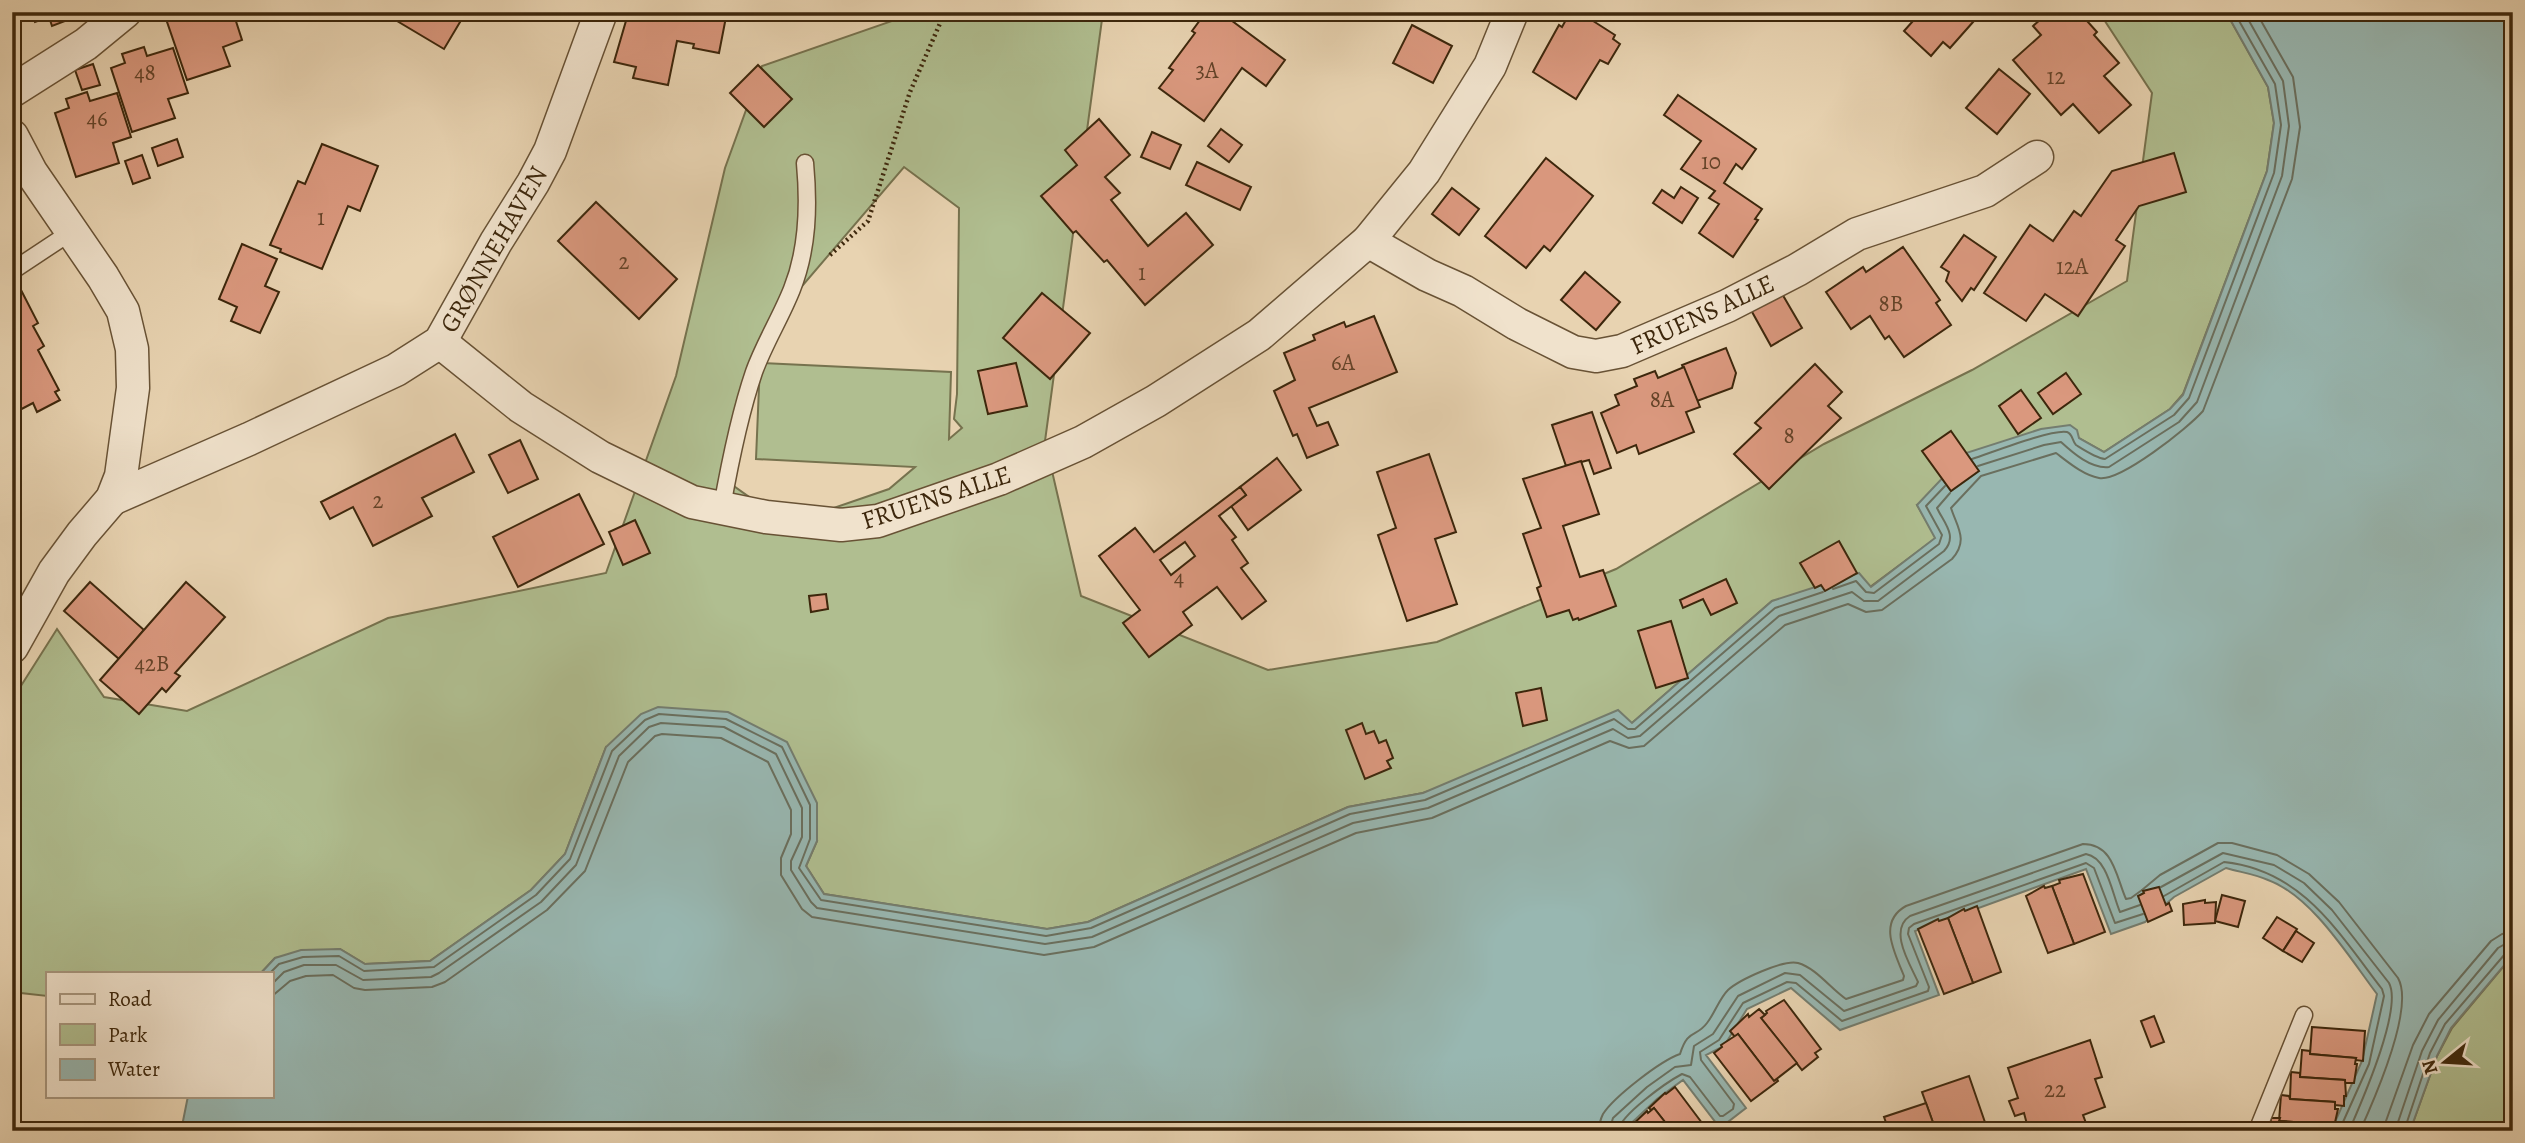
<svg xmlns="http://www.w3.org/2000/svg" width="2525" height="1143" viewBox="0 0 2525 1143" font-family="Alegreya,serif">
<rect width="100%" height="100%" fill="#e8d3b1"/>
<filter id="stains"><feTurbulence type="fractalNoise" baseFrequency=".00286" numOctaves="4"/><feColorMatrix values="0 0 0 0 .2 0 0 0 0 .09 0 0 0 0 .02 0 0 0 .5 -.17"/></filter>
<radialGradient id="worn" r=".72"><stop offset=".6" stop-color="#630" stop-opacity="0"/><stop offset="1" stop-color="#630" stop-opacity=".3"/></radialGradient>
<g fill="#b0be90" stroke="#76724e" stroke-width="2" fill-rule="evenodd">
<path d="M903 12H1103L1045 441 1081 596 1268 670 1437 642 1616 569 1824 444 1972 370 2127 281 2152 93 2099 12H2226L2268 87 2274 123 2267 171 2183 394 2170 409 2104 452 2079 438 1917 505 1936 538 1870 587 1772 601 1632 723 1423 793 1348 807 1088 922 1047 929 824 894 806 866 817 841 606 747 565 854 531 890 430 961 365 964 340 949 275 958 261 973H47V996L12 992V700L57 629 104 697 187 711 388 618 606 573 676 376 725 168 762 66 895 20ZM904 167 959 208 957 394 954 419 962 428 949 439 951 372 760 363 756 459 915 467 889 489 787 524 724 479 767 327Z"/>
<path d="M2513 955V1131H2410L2437 1056 2452 1028Z"/>
</g>
<path fill="#98b7b1" stroke="#747d6f" stroke-width="2" d="M2226 12H2513V955L2451 1028 2437 1056 2410 1131H2331L2362 1061 2377 994C2349 957 2312 896 2268 880 2255 874 2239 872 2226 868L2174 897 2145 922 2111 934 2086 869 1915 931 1939 995 1840 1030 1791 988 1747 1009 1724 1046 1706 1055 1746 1108 1720 1128 1683 1080 1657 1099 1623 1131H181L188 1096H271V973H261L275 958 301 950 340 949 365 964 430 961 531 890 565 854 606 747 641 714 658 707 728 712 787 742 817 803V841L806 866 824 894 1047 929 1088 922 1348 807 1423 793 1618 710 1632 723 1772 601 1859 573 1871 587 1935 538 1917 505 1966 453 2041 429 2070 425 2077 430 2079 438 2104 452 2170 409 2183 395 2267 171 2274 123 2268 87Z"/>
<g fill="none" stroke-linecap="round" stroke-linejoin="round">
<g stroke="#6a6f5e" stroke-width="2">
<path d="M1972 459C1991 453 2051 429 2067 432 2073 434 2072 441 2076 445 2084 450 2096 458 2105 459L2174 415 2189 398 2274 173 2281 125 2275 84 2234 12"/>
<path d="M1978 466 2044 445 2061 442C2073 453 2091 469 2109 467L2179 422 2197 402 2282 176 2289 126 2283 81 2244 12"/>
<path d="M1833 589 1856 581 1866 592 1874 593 1939 544 1942 535 1926 506 1945 486"/>
<path d="M2161 887 2223 853 2274 865 2304 883 2332 910 2389 983C2403 1009 2361 1103 2349 1131"/>
<path d="M2142 890 2160 875 2218 843H2232L2277 855 2309 874 2339 902 2398 978C2415 1008 2374 1100 2360 1131"/>
<path d="M2164 896 2224 862C2302 870 2338 932 2382 989L2384 996 2369 1064 2339 1131"/>
<path d="M270 973 279 964 303 957 339 956 364 971 434 967 536 895 570 859 612 751 645 720 659 714 726 719 782 747 810 805V839L799 868 821 900 1046 936 1091 928 1350 814 1425 800 1614 719 1628 729H1635L1775 608 1823 592"/>
<path d="M271 985 284 972 304 965H336L363 980 431 977 439 973 541 902 576 865 619 756 649 727 661 723 724 727 776 754 802 808V837L791 861V870L811 902 817 908 1045 944 1092 937 1353 823 1428 808 1613 729 1628 738 1640 736 1779 616 1852 592 1864 601H1878L1944 551C1958 536 1944 523 1937 508L1950 493"/>
<path d="M271 997 290 981 306 976 333 975 354 988 365 990 432 987 445 982 547 910 585 871 628 762 655 736 662 734 721 738 768 762 791 810V834L781 858V875L802 909 812 917 1044 955 1094 947 1356 833 1432 818 1610 741 1629 748 1644 746 1785 625 1848 604 1866 612 1882 610 1952 559C1969 540 1957 527 1951 508L1981 476 2056 453C2068 462 2083 475 2099 478 2120 482 2188 428 2203 411L2292 179 2300 127 2293 77 2256 12"/>
<path d="M1599 1131C1599 1125 1600 1120 1603 1114 1614 1097 1660 1061 1680 1054 1688 1028 1696 1038 1707 1023 1715 1013 1719 999 1728 990 1739 980 1784 959 1798 963 1816 968 1831 989 1846 999L1903 980 1904 976C1895 953 1877 922 1906 906L2083 844C2114 844 2116 877 2126 899L2131 898 2142 890"/>
<path d="M1609 1131 1613 1118 1647 1087 1675 1067 1691 1065 1694 1046 1713 1034 1738 996 1785 973 1800 975 1844 1011 1916 986 1918 982C1910 964 1888 930 1910 916L2086 854C2108 858 2112 894 2120 912L2140 905"/>
<path d="M1618 1131C1620 1115 1667 1082 1682 1074L1690 1077 1720 1116H1723L1733 1109 1734 1104 1701 1060 1700 1052 1719 1040 1743 1003 1787 982 1796 983 1842 1021 1928 991 1929 987 1908 934 1909 928 1914 924 2086 863 2094 868 2115 923 2143 914"/>
<path d="M2385 1131 2386 1121 2413 1045 2429 1014 2491 941 2502 934 2513 932"/>
<path d="M2395 1131 2422 1051 2438 1020 2498 948 2505 944 2513 943"/>
<path d="M2404 1131 2430 1053 2445 1024 2505 954 2513 952"/>
</g>
</g>
<g fill="#da987e" stroke="#3d270c" stroke-width="2" fill-rule="evenodd">
<path d="M32 12H71L73 18 52 26 49 17 35 22Z"/>
<path d="M176 12H233L242 40 223 47 230 66 187 80 165 16Z"/>
<path d="M382 12H466L444 49Z"/>
<path d="M646 12H699L726 17 719 53 693 48 694 44 677 41 668 85 633 78 636 67 614 62 628 14 645 17Z"/>
<path d="M1206 12H1220L1285 60 1266 86 1242 68 1204 121 1159 88 1173 70 1169 68 1195 33 1192 31Z"/>
<path d="M1561 12H1594L1590 19 1615 35 1613 39 1620 44 1608 64 1600 60 1576 99 1533 72 1559 25 1562 27 1567 18 1560 14Z"/>
<path d="M1921 12H1981V13L1950 48 1943 42 1931 56 1904 31Z"/>
<path d="M2049 12H2079L2097 32 2094 35 2119 63 2104 76 2131 105 2099 133 2073 104 2061 115 2013 60 2041 35 2033 26Z"/>
<path d="M1412 25 1452 46 1433 83 1393 63Z"/>
<path d="M144 47 147 56 173 48 188 93 168 99 175 118 132 132 111 68 125 63 122 54Z"/>
<path d="M93 64 100 85 82 90 75 70Z"/>
<path d="M758 65 792 99 764 127 730 93Z"/>
<path d="M1999 69 2030 94 1997 134 1966 108Z"/>
<path d="M87 92 90 101 117 93 131 137 113 143 119 163 76 177 55 113 69 108 66 99Z"/>
<path d="M1678 95 1756 149 1742 169 1736 164 1724 183 1762 209 1755 219 1758 220 1733 257 1699 233 1719 204 1709 198 1715 191 1681 169 1701 141 1664 115Z"/>
<path d="M1099 119 1130 155 1105 177 1120 193 1111 200 1148 246 1186 213 1213 245 1145 305 1107 260 1104 262 1076 231 1073 233 1041 196 1077 165 1065 150Z"/>
<path d="M1221 129 1242 145 1229 162 1208 146Z"/>
<path d="M1152 132 1181 145 1170 169 1141 157Z"/>
<path d="M177 139 183 157 158 166 152 148Z"/>
<path d="M322 144 378 166 360 211 348 206 322 269 280 252 281 249 270 245 298 181 305 184Z"/>
<path d="M2174 153 2186 192 2139 206 2116 240 2125 246 2078 316 2045 294 2026 321 1984 293 2030 225 2053 241 2074 211 2081 216 2112 171Z"/>
<path d="M142 155 150 178 133 184 125 161Z"/>
<path d="M1546 158 1593 196 1550 251 1544 246 1526 268 1485 236Z"/>
<path d="M1197 162 1251 187 1240 210 1186 185Z"/>
<path d="M1681 187 1698 198 1682 223 1653 203 1662 190 1674 198Z"/>
<path d="M1452 188 1479 209 1459 235 1432 214Z"/>
<path d="M596 202 677 279 639 319 558 241Z"/>
<path d="M1964 235 1996 257 1974 290 1971 288 1962 301 1946 281 1949 272 1941 267Z"/>
<path d="M242 244 277 259 265 286 279 292 260 333 231 321 237 307 219 299Z"/>
<path d="M1903 247 1940 300 1936 303 1951 325 1904 357 1889 336 1885 339 1870 316 1851 329 1826 292 1863 267 1866 272Z"/>
<path d="M1585 272 1620 302 1596 330 1561 300Z"/>
<path d="M21 290 38 323 33 326 44 346 38 350 59 390 55 392 60 400 37 412 33 403 12 414V295Z"/>
<path d="M1781 292 1802 328 1771 346 1751 310Z"/>
<path d="M1042 293 1090 333 1050 379 1003 338Z"/>
<path d="M1374 316 1397 372 1309 408 1317 426 1328 422 1338 445 1307 458 1297 434 1293 436 1274 391 1295 380 1284 353 1315 340 1313 335 1344 322 1346 327Z"/>
<path d="M1726 348 1736 373 1732 388 1697 401 1682 365Z"/>
<path d="M1016 363 1027 406 988 414 978 371Z"/>
<path d="M1815 364 1842 392 1828 406 1841 418 1769 489 1734 454 1761 428 1755 423Z"/>
<path d="M1684 367 1700 407 1686 412 1694 432 1639 454 1636 445 1617 453 1601 413 1619 405 1615 395 1637 386 1634 379 1655 371 1658 378Z"/>
<path d="M2066 373 2081 394 2053 414 2038 393Z"/>
<path d="M2021 390 2041 418 2018 434 1999 406Z"/>
<path d="M1592 412 1611 468 1594 474 1589 460 1566 466 1552 425Z"/>
<path d="M1951 431 1979 471 1951 491 1922 451Z"/>
<path d="M455 434 474 472 422 498 432 516 373 546 353 507 330 519 321 502Z"/>
<path d="M520 440 538 479 508 493 489 455Z"/>
<path d="M1429 454 1456 532 1435 539 1457 604 1407 621 1378 535 1396 528 1377 472Z"/>
<path d="M1277 458 1301 490 1248 530 1231 506 1246 495 1240 487Z"/>
<path d="M1581 461 1599 514 1563 526 1580 577 1603 570 1616 606 1579 620 1578 618 1573 620 1569 610 1547 617 1537 588 1541 586 1523 534 1541 528 1523 479Z"/>
<path d="M1240 487 1246 495 1219 516 1236 537 1232 540 1248 563 1241 568 1266 601 1242 619 1217 587 1183 612 1192 625 1149 657 1123 623 1140 610 1099 556 1135 528 1154 552ZM1185 542 1195 556 1171 575 1160 560Z"/>
<path d="M579 494 604 544 518 587 493 537Z"/>
<path d="M635 520 650 553 623 565 609 532Z"/>
<path d="M1839 541 1857 573 1825 591 1821 585 1815 588 1800 563Z"/>
<path d="M1726 579 1737 603 1711 615 1703 599 1683 608 1680 600Z"/>
<path d="M90 582 144 630 119 659 64 611Z"/>
<path d="M186 582 225 617 175 673 180 676 166 692 162 688 139 714 100 680Z"/>
<path d="M826 594 828 609 811 612 809 596Z"/>
<path d="M1671 621 1688 678 1656 688 1638 631Z"/>
<path d="M1541 688 1547 720 1523 726 1516 693Z"/>
<path d="M1362 723 1366 734 1374 731 1379 743 1386 740 1393 758 1387 761 1391 768 1365 779 1346 730Z"/>
<path d="M2083 874 2105 932 2074 944 2052 886 2060 883 2059 880Z"/>
<path d="M2044 886 2045 888 2052 886 2074 944 2048 953 2026 896Z"/>
<path d="M2159 887 2166 905 2169 903 2172 911 2148 922 2138 896 2144 893 2143 891Z"/>
<path d="M2222 895 2245 901 2238 927 2215 921Z"/>
<path d="M2205 900V903L2216 902 2215 923 2184 925 2183 904Z"/>
<path d="M1977 906 2001 972 1973 983 1948 918 1964 909 1965 911Z"/>
<path d="M2277 917 2297 929 2283 951 2263 938Z"/>
<path d="M1948 918 1973 983 1944 994 1918 929 1938 919 1939 921Z"/>
<path d="M2296 931 2314 943 2302 962 2283 951Z"/>
<path d="M1784 1000 1821 1049 1815 1053 1818 1057 1802 1070 1761 1018 1767 1013 1766 1011Z"/>
<path d="M1759 1009 1765 1015 1761 1018 1797 1063 1774 1081 1738 1034 1735 1037 1730 1031 1748 1014 1749 1017Z"/>
<path d="M2154 1016 2164 1042 2151 1047 2141 1021Z"/>
<path d="M2312 1027 2365 1031 2363 1061 2355 1060 2356 1058 2310 1054Z"/>
<path d="M1738 1034 1774 1081 1777 1079 1778 1081 1751 1101 1714 1053 1722 1047 1721 1045Z"/>
<path d="M2090 1040 2102 1077 2095 1079 2105 1107 2083 1115 2089 1131H2033L2031 1127 2028 1128 2024 1113 2015 1116 2009 1101 2018 1098 2008 1068Z"/>
<path d="M2302 1050 2310 1051V1054L2356 1058 2355 1064H2357L2354 1083H2345V1080L2300 1077Z"/>
<path d="M2291 1072 2300 1073V1077L2345 1080 2346 1096H2344V1106L2335 1105V1102L2290 1099Z"/>
<path d="M1969 1076 1988 1131H1936L1922 1092Z"/>
<path d="M1675 1087 1708 1131H1672L1654 1108 1651 1110 1649 1108 1665 1093 1666 1094Z"/>
<path d="M2281 1095 2289 1096 2290 1099 2335 1102V1109H2338L2334 1127H2324V1124L2279 1121Z"/>
<path d="M1926 1103 1936 1131H1889L1884 1117Z"/>
<path d="M1654 1108 1672 1131H1635L1631 1126 1647 1111 1648 1113Z"/>
<path d="M2271 1118H2280L2279 1121 2324 1124V1131H2327H2270Z"/>
</g>
<g fill="none" stroke-linecap="round" stroke-linejoin="round">
<defs>
<g id="lane">
<path d="M12 271 71 232"/>
<path d="M722 507C730 462 739 416 754 372 764 344 781 317 792 289 808 249 809 206 805 163"/>
<path d="M2257 1131 2304 1015"/>
</g>
<g id="street">
<path d="M12 91 86 44 125 12"/>
<path d="M12 136 31 172 103 277 123 311 132 349 133 388 121 476 112 499 82 534 54 572 12 647"/>
<path d="M1368 241 1427 275 1463 291 1517 324 1573 352 1596 356 1622 351 1727 306 1797 270 1857 234 1985 191 2037 157"/>
<path d="M440 342 521 407 600 457 692 502 766 517 841 525 878 521 999 479 1083 442 1156 401 1259 335 1368 241 1424 172 1490 66 1512 12"/>
<path d="M112 499 249 439 396 370 440 342 496 242 533 183 550 151 601 12"/>
</g>
</defs>
<use href="#lane" stroke="#685235" stroke-width="19"/>
<use href="#street" stroke="#685235" stroke-width="35"/>
<path stroke="#3d270c" stroke-width="4.5" stroke-dasharray="2 3.5" stroke-linecap="butt" d="M830 255 868 221 910 92 945 12"/>
<use href="#lane" stroke="#f0e2cc" stroke-width="16"/>
<use href="#street" stroke="#f0e2cc" stroke-width="32"/>
</g>
<g text-anchor="middle" stroke-width="5" stroke-linejoin="round" paint-order="stroke">
<g font-size="23" fill="#644328">
<text x="1207" y="78">3A</text>
<text x="145" y="80">48</text>
<text x="2056" y="84">12</text>
<text x="97" y="126">46</text>
<text x="1711" y="169">10</text>
<text x="321" y="225">1</text>
<text x="624" y="269">2</text>
<text x="2072" y="274">12A</text>
<text x="1142" y="280">1</text>
<text x="1891" y="311">8B</text>
<text x="1343" y="370">6A</text>
<text x="1662" y="407">8A</text>
<text x="1789" y="443">8</text>
<text x="378" y="508">2</text>
<text x="1179" y="585">4</text>
<text x="152" y="671">42B</text>
<text x="2055" y="1097">22</text>
</g>
<g font-size="26" fill="#3d270c" stroke="#f0e2cc">
<text transform="translate(493 249) rotate(-60)" y="9">GRØNNEHAVEN</text>
<text transform="translate(1702 314) rotate(-25)" y="9">FRUENS ALLE</text>
<text transform="translate(936 497) rotate(-18)" y="9">FRUENS ALLE</text>
</g>
</g>
<rect width="2525" height="1143" fill="none" stroke="#e8d3b1" stroke-width="42"/>
<rect x="14" y="14" width="2497" height="1115" fill="none" stroke="#3d270c" stroke-width="3.5"/>
<rect x="21" y="21" width="2483" height="1101" fill="none" stroke="#3d270c" stroke-width="2"/>
<rect x="46" y="972" width="228" height="126" fill="#f0e2cc" stroke="#a8977f" stroke-width="2"/>
<rect x="60" y="994" width="35" height="10" fill="#f0e2cc" stroke="#a8977f" stroke-width="2"/>
<text x="108" y="1006" font-size="21" fill="#3d270c">Road</text>
<rect x="60" y="1024" width="35" height="21" fill="#b0be90" stroke="#a8977f" stroke-width="2"/>
<text x="108" y="1042" font-size="21" fill="#3d270c">Park</text>
<rect x="60" y="1059" width="35" height="21" fill="#98b7b1" stroke="#a8977f" stroke-width="2"/>
<text x="108" y="1076" font-size="21" fill="#3d270c">Water</text>
<g transform="translate(2445 1062) rotate(252)" stroke="#f0e2cc" stroke-width="5" paint-order="stroke">
<path d="M0-5L12 26L0 18L-12 26Z" fill="#3d270c"/>
<text y="-10" font-size="19" font-weight="bold" text-anchor="middle" fill="#3d270c">N</text>
</g>
<rect width="100%" height="100%" filter="url(#stains)"/>
<rect width="100%" height="100%" fill="url(#worn)"/>
</svg>
